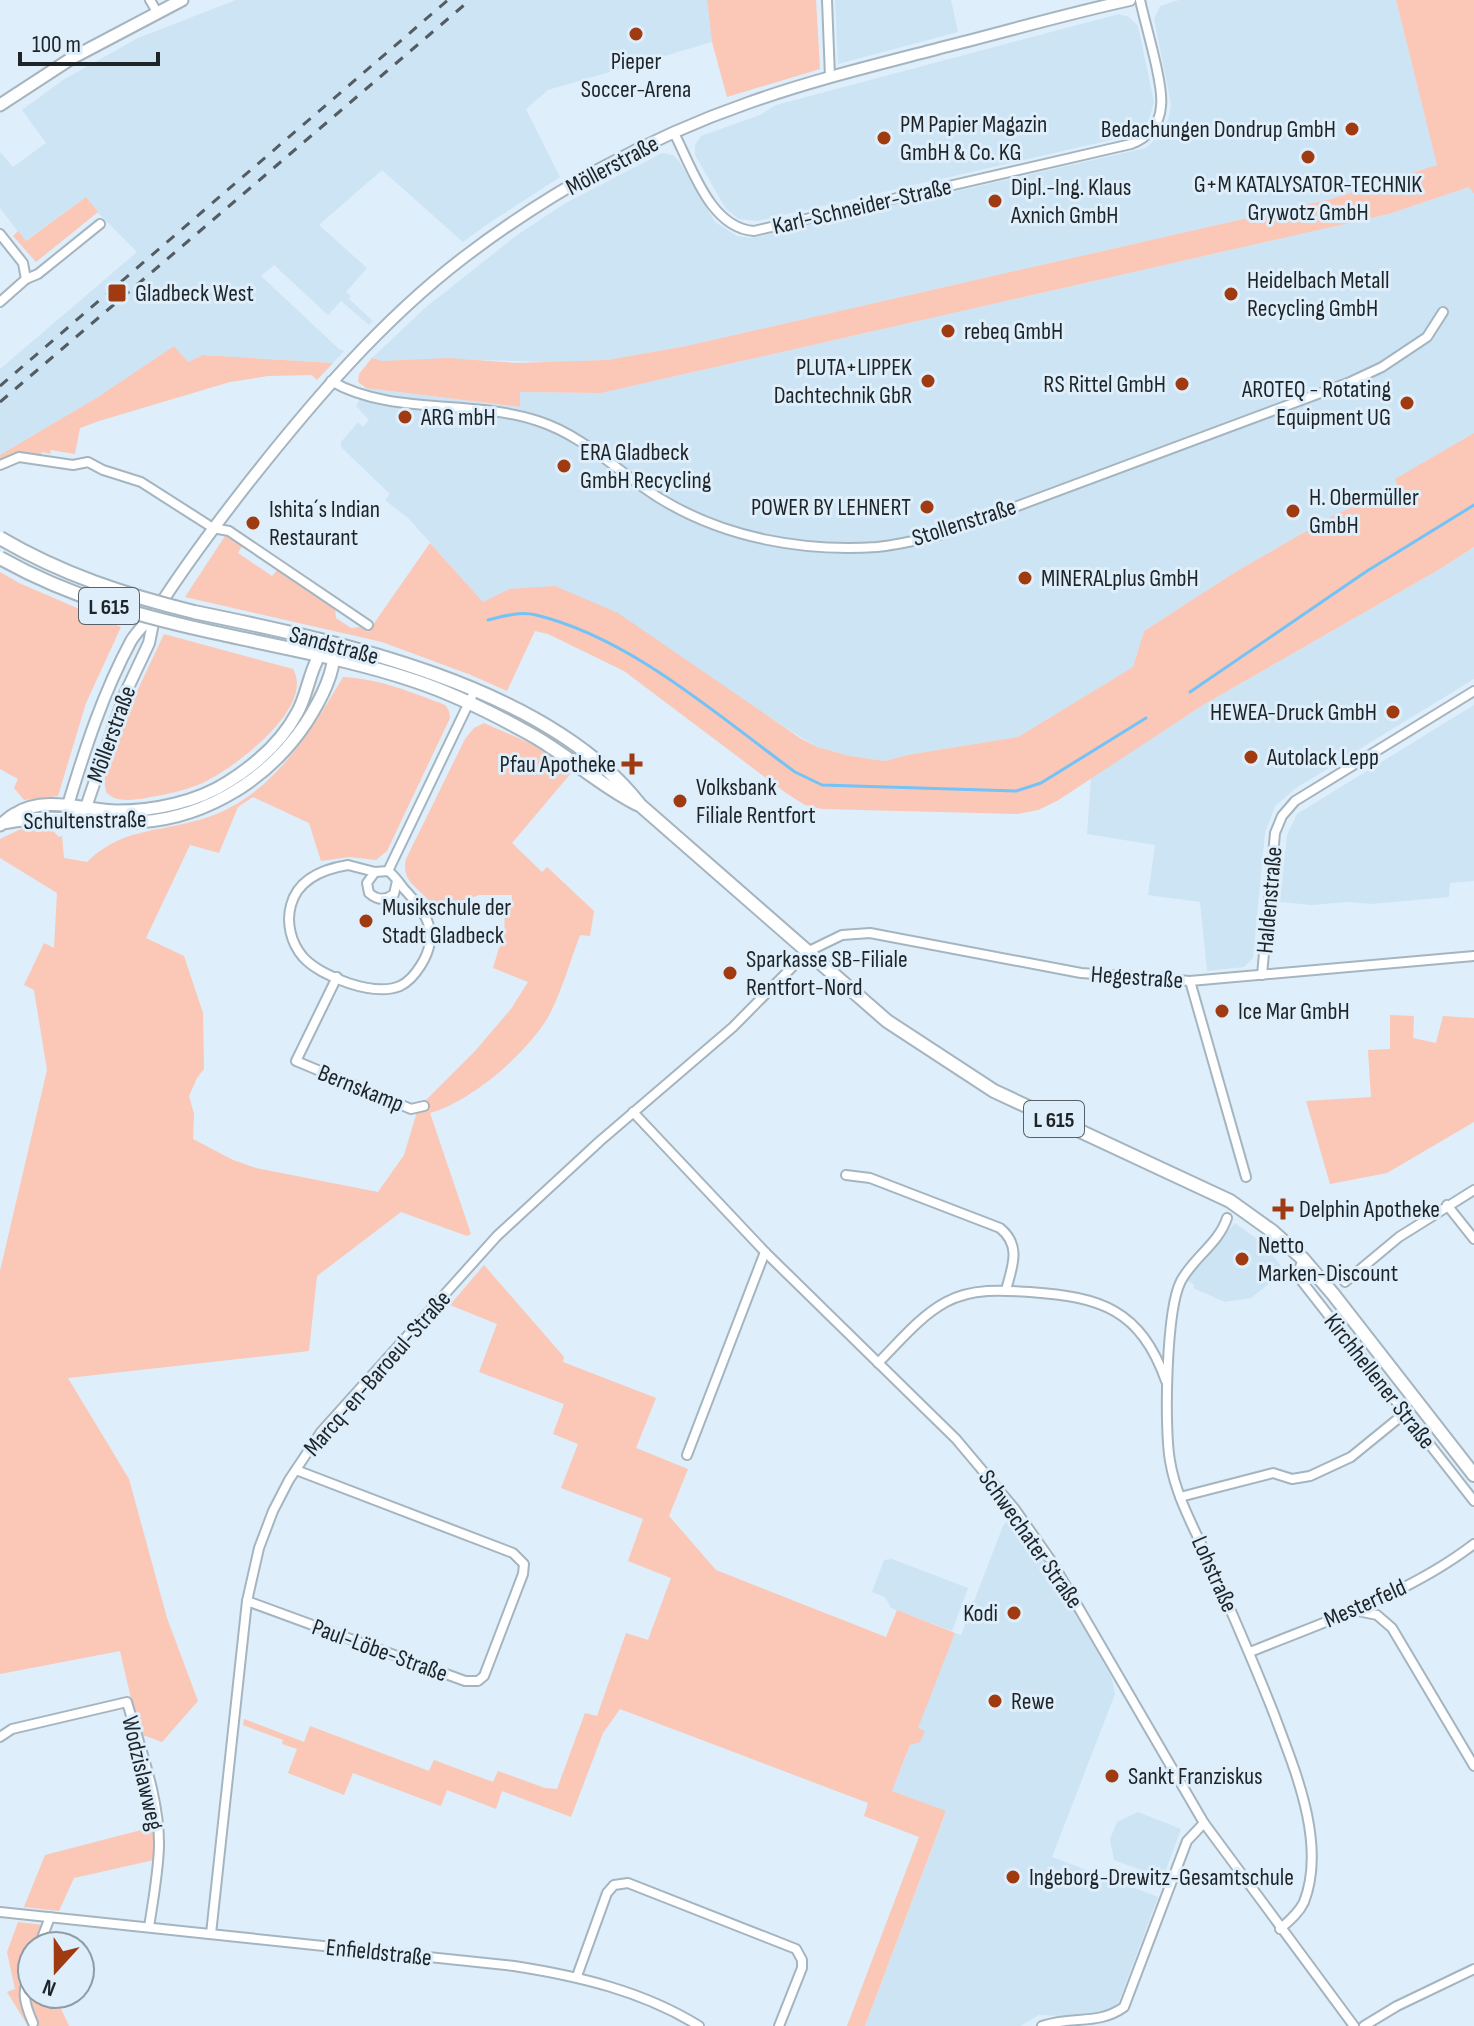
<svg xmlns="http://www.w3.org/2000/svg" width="1474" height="2026" viewBox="0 0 1474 2026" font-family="'Sofia Sans Condensed',sans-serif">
<rect width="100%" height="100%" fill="#deeefa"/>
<g fill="#cde4f5">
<path d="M236 0H707L712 42 548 90 526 109 560 177 489 223 463 242 382 170 319 225 367 268 346 292 351 296 349 299 373 321 369 325 341 301 328 315 274 265 261 276 339 349 344 351 333 363 204 355 188 362 174 346 98 397 0 455V369L137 252 100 215 86 197 25 241 0 208V152L13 167 46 143 22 110 63 80 138 38Z"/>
<path d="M835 0H951L958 32 838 64Z"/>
<path d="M1179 0H1396L1437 165 1331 199 686 346 607 360 554 362 448 359 382 361 372 358 425 308 517 235 564 204 662 153 673 155 679 161 715 222 737 236 751 238 1146 148 1160 135 1169 117 1171 104 1154 19 1160 6Z"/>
<path d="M1119 14 1129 17 1138 26 1154 102 1149 120 1142 129 1132 135 758 221 739 219 726 209 695 155V145L701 136 760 115 776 105Z"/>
<path d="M1469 187 1474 194V433L1396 479 1398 488 1334 515 1237 571 1144 631 1133 667 1018 737 907 755 885 761 850 756 817 747 756 709 509 589 483 602 409 519 385 500 390 494 341 447V442L358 422 363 427 369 420 356 406 366 388 519 407 520 392 601 393 1389 214Z"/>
<path d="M1474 547V679L1296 788 1275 806 1265 833 1253 958 1244 967 1207 971 1200 902 1148 895 1155 845 1087 834 1091 778 1203 705 1440 569Z"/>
<path d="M1474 705V881L1450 883 1449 897 1371 904 1348 902 1312 905 1280 902 1287 835 1297 814Z"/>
<path d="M1235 1223 1264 1244 1285 1271 1251 1298 1225 1302 1193 1288 1195 1285 1186 1280Z"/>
<path d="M1009 1519 1024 1532 1049 1563 1112 1679 1115 1694 1052 1857 1158 1897 1119 2001 1112 2010 1096 2017 1039 2015 1020 2026H865L946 1812 892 1791 955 1633 961 1635 1003 1526Z"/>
<path d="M892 1559 968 1588 952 1631 891 1608 885 1597 872 1592 884 1560Z"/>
<path d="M1138 1812 1181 1829 1163 1878 1114 1860 1110 1839 1117 1822Z"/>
</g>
<g fill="#fbc7b6">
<path d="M707 0H816L820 69 727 97 712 42Z"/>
<path d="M1396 0H1474V194L1469 187 1389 214 601 393 520 392V407L366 388 358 382 359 374 372 358 382 361 448 358 516 363 607 360 686 346 1331 199 1437 165Z"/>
<path d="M86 197 98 212 36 262 13 236 18 231 26 241Z"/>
<path d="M174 346 188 362 203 355 333 363 317 380 312 375 268 376 230 382 99 421 80 428 75 454 51 450 50 454 42 452 41 455 14 453 0 459V455L98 397Z"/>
<path d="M1474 433V547L1440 569 1203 705 1057 801 1038 810 1018 814 822 809 805 805 786 793 624 671 548 634 535 631 507 691 471 675 382 642 185 597 227 533 243 544 238 553 272 576 278 569 335 609 336 618 351 628 360 627 368 632 430 543 483 602 509 589 555 586 618 613 800 738 817 747 850 756 885 761 907 755 1018 737 1133 667 1144 631 1237 571 1334 515 1398 488 1395 479Z"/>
<path d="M0 572 19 583 121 627 86 703 58 796 24 800 14 788 18 779 0 769Z"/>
<path d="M164 634 293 669C316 708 231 771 200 784 183 791 164 795 146 798 133 800 115 803 106 792L104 780 132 702Z"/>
<path d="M343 677C380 679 411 692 445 705L449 711 450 718 387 851 376 860 349 857 321 861 309 823 253 797 238 807 219 853 190 845 146 938 184 956 203 1013 204 1069 197 1078 189 1096 194 1114 193 1139 233 1160 256 1168 378 1192 404 1155 416 1115 409 1105 426 1100 475 1051 511 1009 528 982 493 968 499 948 504 942 505 905H512V895H479L436 911C424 888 400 885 406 859L465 739 474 728 484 723 534 745 572 772 512 843 542 872 547 867 594 911 590 936 580 935C571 959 558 1003 545 1022 521 1058 471 1101 430 1113L471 1234 467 1236 401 1212 317 1276 309 1351 68 1378 129 1479 167 1618 198 1701 162 1742 146 1736 140 1737 120 1651 0 1674V1271L47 1070 34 990 24 985 44 943 54 948 57 893 0 858V839L23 828 49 827 59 837 62 836 64 858 87 862C120 829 157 832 199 820 270 800 308 736 343 677Z"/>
<path d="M1390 1015 1414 1016 1413 1038 1436 1043 1443 1016 1474 1018V1122L1387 1173 1330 1184 1306 1101 1371 1097 1368 1050 1390 1049Z"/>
<path d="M484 1265 564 1357 563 1362 656 1398 636 1448 688 1469 669 1516 716 1570 886 1637 897 1610 955 1633 918 1728 925 1731 920 1742 910 1745 892 1791 946 1811 865 2026H847L919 1837 864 1816 868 1803 620 1709 603 1733 571 1817 502 1791 496 1809 447 1790 441 1806 353 1773 344 1795 288 1773 297 1749 282 1744 283 1740 243 1725 244 1719 304 1742 310 1726 429 1771 434 1760 493 1782 498 1771 545 1788 557 1789 585 1713 597 1716 626 1633 648 1640 671 1578 628 1561 643 1519 561 1488 578 1444 553 1434 564 1404 479 1372 497 1324 450 1305Z"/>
<path d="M153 1827 154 1860 74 1878 59 1911 24 1907 45 1855Z"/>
<path d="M18 1922 52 1926 43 1946H32V1994H60L61 1997 57 2000 69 2026H28L7 1992 15 1989 7 1952Z"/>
</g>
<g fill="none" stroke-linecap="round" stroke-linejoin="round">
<g stroke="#72c3f8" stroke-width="3">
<path d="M488 620C504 616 520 611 536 615 631 638 717 715 795 772L822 785 1016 791 1041 783 1146 718"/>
<path d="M1190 692 1367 571 1474 505"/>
</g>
<defs>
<g id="minor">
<path d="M150 0 157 12"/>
<path d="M827 0 830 77"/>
<path d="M674 133C692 167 710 228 754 231L1131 144C1148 138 1160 124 1161 106 1164 85 1145 24 1140 0"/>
<path d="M0 234 23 263 26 279"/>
<path d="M0 302 26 279 38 274 100 224"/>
<path d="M331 381C391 416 473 399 538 421 585 436 620 474 661 499 725 538 803 552 877 547 897 545 917 540 937 536L1350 382 1382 367 1427 337 1443 312"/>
<path d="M0 465 19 457 73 465 88 462 103 470 141 482 213 528 229 531 368 625"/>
<path d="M348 865 375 872 388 871C394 875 399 882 404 889 426 912 441 933 421 965 416 973 409 982 400 986 374 997 321 977 303 957 291 943 286 923 291 905 298 879 323 869 348 865Z"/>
<path d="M388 871 475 690"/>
<path d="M375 872 367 883 369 893C377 900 385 901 394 894L397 881"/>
<path d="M1262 975 1275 833 1282 816 1295 801 1474 691"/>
<path d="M337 977 296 1061 411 1109 424 1106"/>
<path d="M1190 981 1246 1177"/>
<path d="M633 1112 765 1252 956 1439 1014 1508 1052 1562 1204 1823 1354 2026"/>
<path d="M846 1175 870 1178 1000 1228C1022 1246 1012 1267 1006 1290"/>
<path d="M1447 1205 1474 1239"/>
<path d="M1227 1218C1219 1243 1193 1258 1181 1281 1166 1309 1164 1428 1170 1461 1176 1497 1195 1530 1210 1563 1232 1613 1254 1663 1274 1714 1294 1768 1327 1843 1304 1902 1299 1913 1289 1921 1280 1929"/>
<path d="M1303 1259 1297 1275 1474 1501"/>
<path d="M1345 1282 1399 1237 1474 1190"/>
<path d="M878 1363C899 1342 920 1316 946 1302 972 1288 1002 1290 1030 1292 1101 1297 1140 1309 1166 1381"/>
<path d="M687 1455 765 1252"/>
<path d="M1180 1497 1273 1473 1292 1479 1310 1476 1351 1457 1405 1413"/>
<path d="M247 1601 465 1681H478L484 1676 523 1574 524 1564 513 1553 296 1470"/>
<path d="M1353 1610 1377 1615 1392 1628 1474 1766"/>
<path d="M1250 1652C1326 1621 1409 1594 1474 1544"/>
<path d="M0 1737 12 1729 127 1702C140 1748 160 1799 159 1847 158 1874 153 1901 149 1927"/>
<path d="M0 1912 514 1966C578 1976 643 1991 699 2026"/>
<path d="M211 1934 247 1601 259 1548 273 1511 289 1480 321 1432 497 1236 600 1141 733 1027 807 952 842 935 870 933 1081 973 1190 981 1474 956"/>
<path d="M39 1946 50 1917"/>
<path d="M32 1965C22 1991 22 1998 33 2023"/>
<path d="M577 1976 607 1893 614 1885 628 1883 796 1949 802 1960V1968L779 2026"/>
<path d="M1042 2026C1074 2015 1097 2026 1124 2007L1187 1841 1204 1823"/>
<path d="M1364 2026 1397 2006 1474 1969"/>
</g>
<path id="tertiary" d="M155 613 149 643 125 694 86 807 75 818 68 805C85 749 103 693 131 641 138 629 150 620 158 608 186 564 217 523 249 482 313 401 381 321 463 258 548 193 647 138 748 103 815 79 884 63 952 45 1011 30 1070 13 1130 0"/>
<g id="secondary">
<path d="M0 105 72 58 182 0"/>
<path d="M0 825C5 822 9 817 15 814 44 795 85 810 117 811 154 811 197 802 228 782 255 765 282 741 297 713 307 696 309 673 319 656 322 652 329 648 333 644 338 669 320 701 306 723 265 784 195 825 120 822 81 820 43 814 4 823"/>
</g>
<g id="primary">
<path d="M194 612C336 641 547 685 640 805L887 1021 994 1091 1230 1201 1272 1231 1303 1259 1333 1294 1474 1475"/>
<path d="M226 635C289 649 353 660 415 681 454 694 494 714 530 734 568 755 599 785 637 804"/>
</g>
</defs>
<use href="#minor" stroke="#a5b5c0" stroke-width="12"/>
<use href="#tertiary" stroke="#a5b5c0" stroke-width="14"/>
<use href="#secondary" stroke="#a5b5c0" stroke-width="15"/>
<use href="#primary" stroke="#a5b5c0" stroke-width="16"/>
<use href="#minor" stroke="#fff" stroke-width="8"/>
<use href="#tertiary" stroke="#fff" stroke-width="10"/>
<use href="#secondary" stroke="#fff" stroke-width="11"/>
<use href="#primary" stroke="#fff" stroke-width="12"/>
<g stroke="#535c62" stroke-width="3" stroke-dasharray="10 10" stroke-linecap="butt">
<path d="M0 386 448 0"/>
<path d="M0 402 470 0"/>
</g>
<defs>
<g id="primary-bridge">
<path d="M0 538C61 574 125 595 194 612"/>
<path d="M0 558C71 598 146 618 226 635"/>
</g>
</defs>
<use href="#primary-bridge" stroke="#a5b5c0" stroke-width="16" stroke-linecap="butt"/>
<use href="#primary-bridge" stroke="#fff" stroke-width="12"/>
</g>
<g fill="#9f3a11" stroke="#deeefa" stroke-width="3">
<circle cx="636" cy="34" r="8"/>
<circle cx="1352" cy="129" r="8"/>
<circle cx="884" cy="138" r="8"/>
<circle cx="1308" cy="157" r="8"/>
<circle cx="995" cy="201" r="8"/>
<rect x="107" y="283" width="20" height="20" rx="4"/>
<circle cx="1231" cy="294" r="8"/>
<circle cx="948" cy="331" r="8"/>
<circle cx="928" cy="381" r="8"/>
<circle cx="1182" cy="384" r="8"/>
<circle cx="1407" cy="403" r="8"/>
<circle cx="405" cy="417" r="8"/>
<circle cx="564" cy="466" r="8"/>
<circle cx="927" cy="507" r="8"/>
<circle cx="1293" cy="511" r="8"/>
<circle cx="253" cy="523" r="8"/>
<circle cx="1025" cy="578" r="8"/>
<circle cx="1393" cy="712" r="8"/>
<circle cx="1251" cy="757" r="8"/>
<path d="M628 752h8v8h8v8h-8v8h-8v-8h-8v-8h8z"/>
<circle cx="680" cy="801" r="8"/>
<circle cx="366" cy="921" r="8"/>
<circle cx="730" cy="973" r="8"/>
<circle cx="1222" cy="1011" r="8"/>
<path d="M1279 1197h8v8h8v8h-8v8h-8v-8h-8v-8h8z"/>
<circle cx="1242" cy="1259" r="8"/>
<circle cx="1014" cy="1613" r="8"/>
<circle cx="995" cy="1701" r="8"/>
<circle cx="1112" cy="1776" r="8"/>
<circle cx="1013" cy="1877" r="8"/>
</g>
<g text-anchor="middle" stroke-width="6" stroke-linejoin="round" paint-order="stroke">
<g fill="#deeefa" stroke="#586167" stroke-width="2">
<rect x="79" y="588" width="60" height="36" rx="6"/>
<rect x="1024" y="1101" width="60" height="36" rx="6"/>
</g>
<g font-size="22" font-weight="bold" fill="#1e2428">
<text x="109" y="614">L 615</text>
<text x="1054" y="1127">L 615</text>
</g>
<g font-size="24" fill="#1e2428" stroke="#deeefa" text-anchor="start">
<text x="636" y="69" text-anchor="middle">Pieper<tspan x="636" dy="28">Soccer-Arena</tspan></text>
<text x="900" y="132">PM Papier Magazin<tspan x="900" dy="28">GmbH &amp; Co. KG</tspan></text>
<text x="1336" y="137" text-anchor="end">Bedachungen Dondrup GmbH</text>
<text x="1308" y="192" text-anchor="middle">G+M KATALYSATOR-TECHNIK<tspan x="1308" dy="28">Grywotz GmbH</tspan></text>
<text x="1011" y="195">Dipl.-Ing. Klaus<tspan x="1011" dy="28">Axnich GmbH</tspan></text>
<text x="1247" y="288">Heidelbach Metall<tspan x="1247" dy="28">Recycling GmbH</tspan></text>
<text x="135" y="301">Gladbeck West</text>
<text x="964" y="339">rebeq GmbH</text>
<text x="912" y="375" text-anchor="end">PLUTA+LIPPEK<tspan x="912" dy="28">Dachtechnik GbR</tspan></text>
<text x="1166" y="392" text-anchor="end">RS Rittel GmbH</text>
<text x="1391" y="397" text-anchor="end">AROTEQ - Rotating<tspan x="1391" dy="28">Equipment UG</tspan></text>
<text x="421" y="425">ARG mbH</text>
<text x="580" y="460">ERA Gladbeck<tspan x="580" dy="28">GmbH Recycling</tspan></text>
<text x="1309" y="505">H. Obermüller<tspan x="1309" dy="28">GmbH</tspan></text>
<text x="911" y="515" text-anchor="end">POWER BY LEHNERT</text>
<text x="269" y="517">Ishita´s Indian<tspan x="269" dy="28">Restaurant</tspan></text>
<text x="1041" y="586">MINERALplus GmbH</text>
<text x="1377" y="720" text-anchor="end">HEWEA-Druck GmbH</text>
<text x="1267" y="765">Autolack Lepp</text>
<text x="616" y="772" text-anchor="end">Pfau Apotheke</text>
<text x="696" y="795">Volksbank<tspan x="696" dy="28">Filiale Rentfort</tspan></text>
<text x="382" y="915">Musikschule der<tspan x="382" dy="28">Stadt Gladbeck</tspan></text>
<text x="746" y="967">Sparkasse SB-Filiale<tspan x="746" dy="28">Rentfort-Nord</tspan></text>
<text x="1238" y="1019">Ice Mar GmbH</text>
<text x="1299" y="1217">Delphin Apotheke</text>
<text x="1258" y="1253">Netto<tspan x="1258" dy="28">Marken-Discount</tspan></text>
<text x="998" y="1621" text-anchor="end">Kodi</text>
<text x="1011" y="1709">Rewe</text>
<text x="1128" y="1784">Sankt Franziskus</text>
<text x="1029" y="1885">Ingeborg-Drewitz-Gesamtschule</text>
</g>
<g font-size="24" fill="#1e2428" stroke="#deeefa">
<text transform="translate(612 165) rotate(-28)" y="8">Möllerstraße</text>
<text transform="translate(862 206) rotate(-13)" y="8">Karl-Schneider-Straße</text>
<text transform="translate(964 522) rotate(-18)" y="8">Stollenstraße</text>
<text transform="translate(334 645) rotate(15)" y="8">Sandstraße</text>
<text transform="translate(111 734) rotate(-70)" y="8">Möllerstraße</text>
<text transform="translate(85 820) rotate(-1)" y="8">Schultenstraße</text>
<text transform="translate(1269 900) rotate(-85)" y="8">Haldenstraße</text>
<text transform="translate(1137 977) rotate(4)" y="8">Hegestraße</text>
<text transform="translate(361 1088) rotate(22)" y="8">Bernskamp</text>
<text transform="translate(377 1373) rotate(-49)" y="8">Marcq-en-Baroeul-Straße</text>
<text transform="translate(1380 1381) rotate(52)" y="8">Kirchhellener Straße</text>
<text transform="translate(1031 1539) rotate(55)" y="8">Schwechater Straße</text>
<text transform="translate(1215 1574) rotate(66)" y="8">Lohstraße</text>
<text transform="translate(1365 1603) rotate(-24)" y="8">Mesterfeld</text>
<text transform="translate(380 1650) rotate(20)" y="8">Paul-Löbe-Straße</text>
<text transform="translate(143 1773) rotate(77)" y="8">Wodzislawweg</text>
<text transform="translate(379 1952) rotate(6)" y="8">Enfieldstraße</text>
</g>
</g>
<g transform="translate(56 1970) rotate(201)"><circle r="38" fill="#deeefa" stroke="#919da6" stroke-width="2"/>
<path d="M0-6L14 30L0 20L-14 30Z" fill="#9f3a11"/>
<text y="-12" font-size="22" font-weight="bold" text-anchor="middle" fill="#1e2428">N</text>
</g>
<path d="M20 52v12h138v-12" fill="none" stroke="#1e2428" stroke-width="4"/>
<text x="32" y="52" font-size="24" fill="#1e2428" stroke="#deeefa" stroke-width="6" paint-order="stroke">100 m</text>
</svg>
